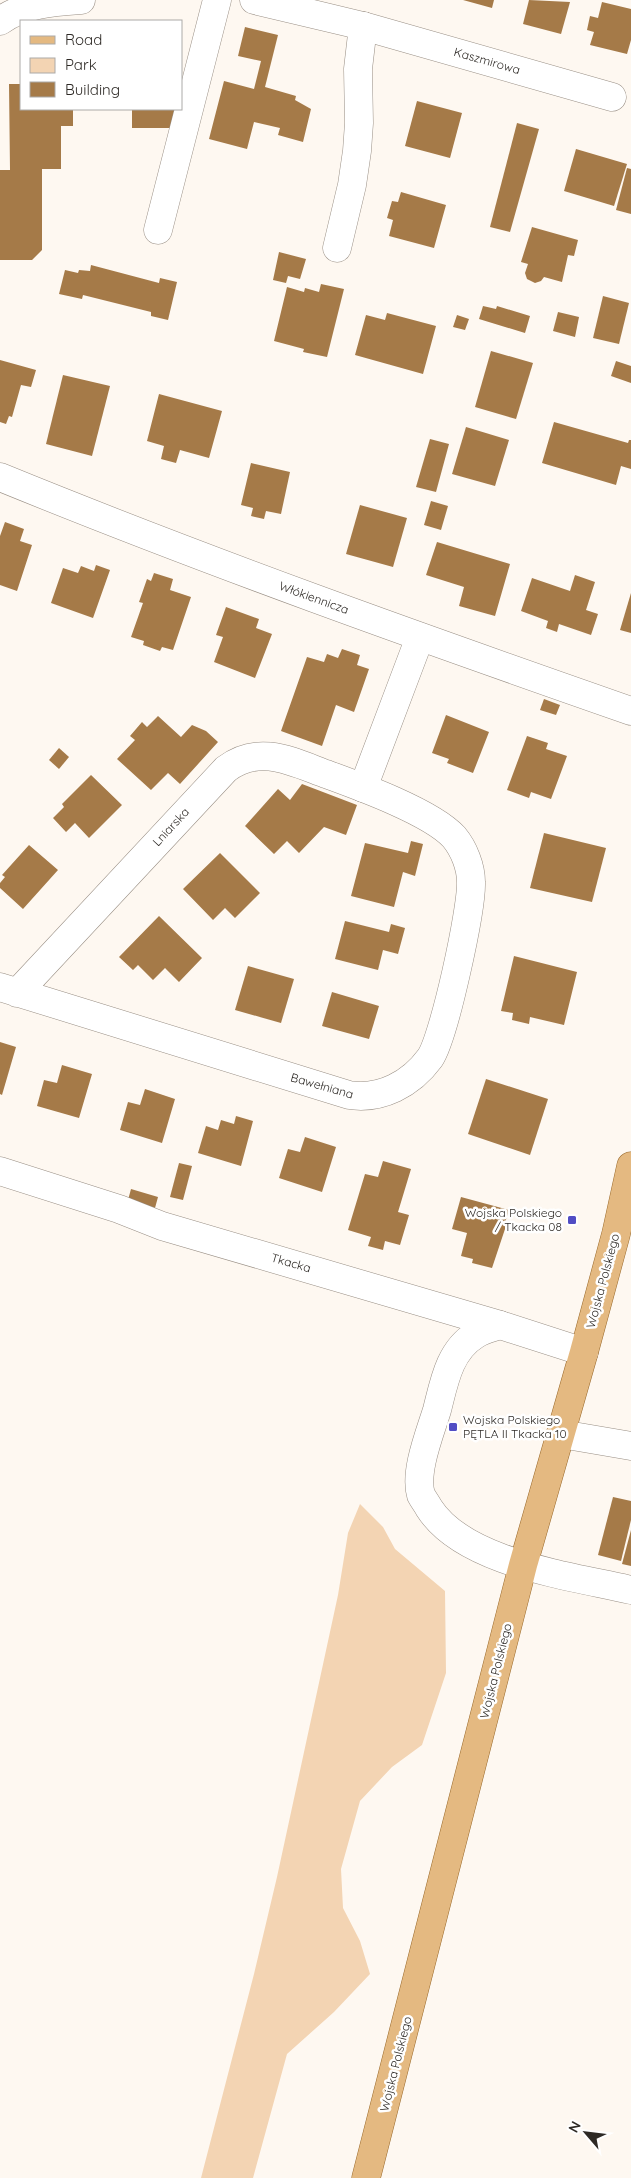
<svg xmlns="http://www.w3.org/2000/svg" width="631" height="2178" viewBox="0 0 631 2178" font-family="Quicksand,sans-serif">
<rect width="100%" height="100%" fill="#fef8f1"/>
<path fill="#f3d4b3" d="M360 1504 383 1527 395 1549 445 1591 446 1673 422 1745 392 1767 360 1801 341 1869 343 1908 360 1941 370 1974 334 2012 287 2054 253 2178H201L254 1974 277 1877 338 1595 348 1533Z"/>
<g fill="#a57a48">
<path d="M463 0H494L492 8Z"/>
<path d="M529 0 570 2 561 34 523 24Z"/>
<path d="M602 2 631 9V40L627 54 590 45 594 32 587 30 590 16 598 18Z"/>
<path d="M245 27 278 35 265 87 296 96 295 100 311 109 303 142 278 135 280 128 254 122 247 149 209 139 224 81 254 89 261 61 238 56Z"/>
<path d="M9 84H21V109H73V126H61V169H42V250L32 260H0V170H10Z"/>
<path d="M417 101 462 113 450 158 405 146Z"/>
<path d="M132 109H177L172 128H132Z"/>
<path d="M517 123 539 129 510 232 490 227Z"/>
<path d="M576 149 627 164 614 206 564 191Z"/>
<path d="M627 168 631 169V214L616 210Z"/>
<path d="M401 192 446 205 434 248 389 236 393 220 387 218 392 201 398 202Z"/>
<path d="M532 227 578 240 574 256 568 255 562 282 544 277 541 281 535 283 527 279 525 273 528 264 521 262Z"/>
<path d="M279 252 306 259 300 279 288 276 286 283 273 280Z"/>
<path d="M91 265 159 283 160 278 177 282 168 320 151 316V312L83 295 82 299 59 294 65 270 78 273 79 270 90 271Z"/>
<path d="M321 284 344 289 327 357 303 352 304 349 274 341 287 287 304 292 305 288 319 292Z"/>
<path d="M603 296 629 303 619 344 593 338Z"/>
<path d="M483 306 496 309 497 306 530 316 525 333 479 319Z"/>
<path d="M558 312 579 317 575 337 553 331Z"/>
<path d="M387 313 436 326 423 374 355 355 366 315 385 320Z"/>
<path d="M457 315 469 319 465 330 453 327Z"/>
<path d="M491 351 533 363 516 419 475 407Z"/>
<path d="M0 360 36 370 31 387 21 385 12 417 9 416 6 424 0 422Z"/>
<path d="M616 361 631 366V383L611 376Z"/>
<path d="M63 375 110 386 92 456 46 444Z"/>
<path d="M159 394 222 411 209 458 180 450 176 463 161 459 164 446 147 441Z"/>
<path d="M554 422 628 443 629 440H631V469L621 466 616 485 542 463Z"/>
<path d="M466 427 509 440 495 486 452 474Z"/>
<path d="M430 439 449 444 436 492 416 487Z"/>
<path d="M251 463 290 472 281 514 266 511 264 519 251 516 253 508 241 505Z"/>
<path d="M431 501 448 506 441 530 424 525Z"/>
<path d="M360 505 407 518 393 567 346 554Z"/>
<path d="M5 522 24 529 20 541 32 545 17 591 0 585V536Z"/>
<path d="M437 542 510 564 495 616 459 606 464 587 426 575Z"/>
<path d="M96 565 110 570 93 618 51 603 63 568 78 573 81 566 94 571Z"/>
<path d="M154 573 173 579 170 590 191 597 173 650 162 647 160 651 143 645 144 641 131 637 143 603 139 602 147 579 151 581Z"/>
<path d="M575 575 595 582 586 610 598 614 591 635 559 624 557 632 546 628 548 621 521 611 532 578 570 591Z"/>
<path d="M631 593V633L620 630Z"/>
<path d="M226 607 259 619 256 628 272 634 255 678 214 662 223 637 216 635Z"/>
<path d="M342 649 360 655 357 665 369 669 354 712 336 705 322 746 281 731 307 657 324 662 327 654 338 658Z"/>
<path d="M544 699 560 705 556 715 540 710Z"/>
<path d="M446 715 489 732 473 773 447 763 449 759 432 753Z"/>
<path d="M158 716 181 737 192 725 206 731 218 742 180 784 168 773 151 790 117 759 135 740 130 736 142 722 147 727Z"/>
<path d="M527 736 548 743 546 749 567 756 551 799 531 792 529 798 507 790Z"/>
<path d="M59 748 69 757 59 769 49 760Z"/>
<path d="M91 775 122 805 89 838 75 823 66 832 53 818 64 807 62 804Z"/>
<path d="M302 784 357 805 346 835 324 827 299 853 287 841 274 854 245 826 278 789 290 800Z"/>
<path d="M544 833 606 848 592 902 530 888Z"/>
<path d="M411 841 423 844 415 876 403 872 394 907 351 896 365 843 408 853Z"/>
<path d="M29 845 58 870 23 909 0 888V883L5 877 2 875Z"/>
<path d="M220 853 260 893 235 918 225 908 213 920 183 889Z"/>
<path d="M159 916 202 958 179 982 165 968 153 980 138 965 133 970 119 957Z"/>
<path d="M345 921 389 932 391 924 405 928 398 954 383 950 378 970 335 959Z"/>
<path d="M514 956 577 972 564 1025 530 1017 529 1024 512 1020 513 1013 501 1011Z"/>
<path d="M248 966 294 979 281 1023 235 1010Z"/>
<path d="M332 992 379 1006 369 1039 322 1026Z"/>
<path d="M0 1042 16 1047 2 1095 0 1094Z"/>
<path d="M62 1065 92 1074 79 1118 37 1106 44 1080 57 1083Z"/>
<path d="M486 1079 548 1099 530 1155 468 1134Z"/>
<path d="M145 1089 175 1099 162 1143 120 1130 128 1102 140 1105Z"/>
<path d="M236 1116 253 1121 241 1166 198 1153 206 1126 218 1130 221 1120 234 1124Z"/>
<path d="M305 1137 336 1147 322 1192 279 1178 288 1149 300 1152Z"/>
<path d="M383 1161 411 1169 398 1212 409 1215 400 1245 385 1241 383 1250 368 1246 371 1237 348 1230 365 1174 378 1177Z"/>
<path d="M179 1163 192 1166 183 1200 170 1197Z"/>
<path d="M131 1189 158 1197 155 1208 128 1200Z"/>
<path d="M461 1197 509 1210 504 1226H506L492 1268 472 1263 473 1259 461 1256 467 1233 452 1229Z"/>
<path d="M613 1497 631 1501V1520L621 1561 598 1555Z"/>
<path d="M631 1530V1566L622 1564Z"/>
</g>
<g fill="none" stroke-linecap="round" stroke-linejoin="round">
<defs>
<g id="minor">
<path d="M254 0 363 26 612 97"/>
<path d="M0 21C24 4 53 2 81 0"/>
<path d="M158 230 217 0"/>
<path d="M337 248 352 185 357 151 359 123 358 69 363 26"/>
<path d="M0 477C208 562 419 637 631 711"/>
<path d="M363 788 420 637"/>
<path d="M0 987 349 1095C381 1100 411 1084 430 1058 444 1038 472 909 471 882 471 867 464 849 454 837 431 812 359 786 326 774 291 761 259 744 226 769L17 993"/>
<path d="M0 1171 119 1209 162 1226 500 1325 584 1352"/>
<path d="M500 1325C492 1328 482 1330 475 1335 449 1351 444 1383 437 1410 430 1433 414 1472 421 1495 423 1499 427 1504 429 1508 464 1563 571 1576 631 1590"/>
<path d="M561 1434 631 1446"/>
</g>
<path id="major" d="M366 2178 523 1565 584 1352 616 1234 631 1166"/>
</defs>
<use href="#minor" stroke="#998f85" stroke-width="29"/>
<use href="#major" stroke="#99692b" stroke-width="29"/>
<use href="#minor" stroke="#fff" stroke-width="28"/>
<use href="#major" stroke="#e4b981" stroke-width="28"/>
</g>
<g fill="#514dc4" stroke="#fff" stroke-width="2">
<rect x="567" y="1215" width="10" height="10" rx="2.5"/>
<rect x="448" y="1422" width="10" height="10" rx="2.5"/>
</g>
<g text-anchor="middle" stroke-width="5" stroke-linejoin="round" paint-order="stroke">
<g font-size="12" fill="#2e2a26" stroke="#fff">
<text transform="translate(487 61) rotate(16)" y="4">Kaszmirowa</text>
<text transform="translate(314 598) rotate(20)" y="4">Włókiennicza</text>
<text transform="translate(171 827) rotate(-47)" y="4">Lniarska</text>
<text transform="translate(322 1086) rotate(16)" y="4">Bawełniana</text>
<text transform="translate(291 1263) rotate(16)" y="4">Tkacka</text>
<text transform="translate(603 1281) rotate(-75)" y="4">Wojska Polskiego</text>
<text transform="translate(496 1671) rotate(-76)" y="4">Wojska Polskiego</text>
<text transform="translate(396 2064) rotate(-76)" y="4">Wojska Polskiego</text>
</g>
<g font-size="12" fill="#2e2a26" stroke="#fff" text-anchor="end">
<text x="562" y="1217">Wojska Polskiego<tspan x="562" dy="14">/ Tkacka 08</tspan></text>
<text x="463" y="1424" text-anchor="start">Wojska Polskiego<tspan x="463" dy="14">PĘTLA II Tkacka 10</tspan></text>
</g>
</g>
<rect x="20" y="20" width="162" height="90" fill="#ffffff" stroke="#abaaa8"/>
<rect x="30" y="36" width="25" height="8" fill="#e4b981" stroke="#abaaa8"/>
<text x="65" y="45" font-size="15" fill="#2e2a26">Road</text>
<rect x="30" y="58" width="25" height="15" fill="#f3d4b3" stroke="#abaaa8"/>
<text x="65" y="70" font-size="15" fill="#2e2a26">Park</text>
<rect x="30" y="82" width="25" height="15" fill="#a57a48" stroke="#abaaa8"/>
<text x="65" y="95" font-size="15" fill="#2e2a26">Building</text>
<g transform="translate(586 2133) rotate(298)" stroke="#ffffff" stroke-width="4" paint-order="stroke">
<path d="M0-4L9 19L0 12L-9 19Z" fill="#2e2a26"/>
<text y="-8" font-size="14" font-weight="bold" text-anchor="middle" fill="#2e2a26">N</text>
</g>
</svg>
